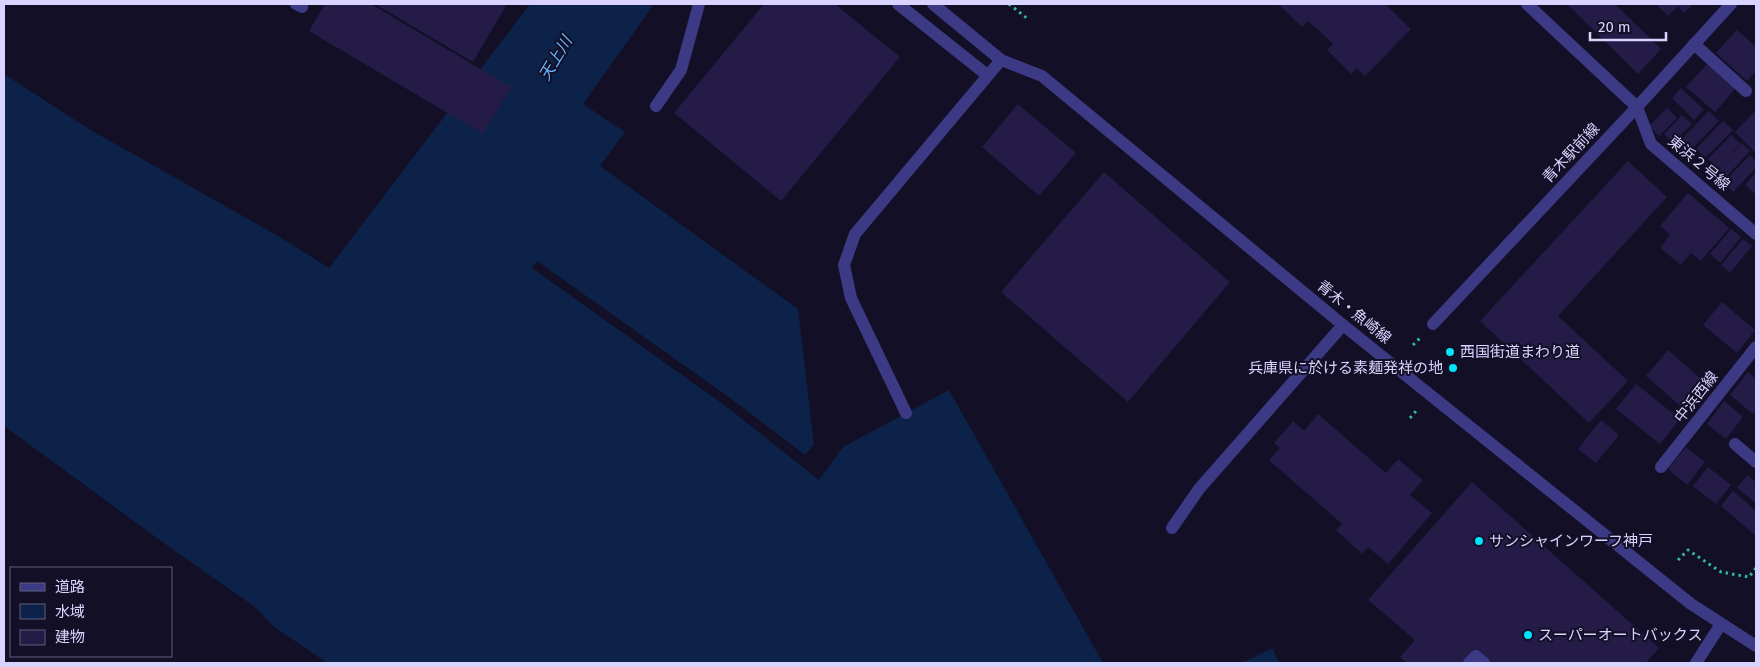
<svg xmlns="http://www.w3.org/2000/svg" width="1760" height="667" viewBox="0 0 1760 667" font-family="'Fira Sans','Noto Sans JP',sans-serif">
<rect width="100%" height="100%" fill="#130f26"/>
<g fill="#0c2248">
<path d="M530 4H654L583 104 625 132 600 166 798 309 814 445 805 455 730 398 537 261 532 268 727 407 819 480 843 447 949 390 1103 663H327L273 626 255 607 168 546 4 426V74L89 129 280 237 329 268Z"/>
<path d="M1272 648 1280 663H1242Z"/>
</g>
<g fill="#241b47">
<path d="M325 4H371L511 87 483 134 309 31Z"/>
<path d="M375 4H507L473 62Z"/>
<path d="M764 4H835L900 57 781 201 674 113Z"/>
<path d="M1278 4H1385L1411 29 1365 76 1357 68 1351 74 1327 50 1333 44 1314 26 1308 21 1302 27Z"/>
<path d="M1567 4H1615L1661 49 1638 74Z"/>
<path d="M1656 4H1693L1684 13 1678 6 1668 16Z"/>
<path d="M1737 30 1756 47V71L1747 81 1716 53Z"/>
<path d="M1707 64 1735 89 1715 112 1686 87Z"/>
<path d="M1681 88 1704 110 1694 120 1672 98Z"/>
<path d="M1018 104 1076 153 1039 196 982 147Z"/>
<path d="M1667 108 1677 118 1659 136 1649 126Z"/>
<path d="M1756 110V153L1735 132Z"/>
<path d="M1709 111 1719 121 1685 156 1675 146Z"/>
<path d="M1682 115 1692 124 1673 143 1664 134Z"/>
<path d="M1723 121 1733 130 1705 158 1696 149Z"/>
<path d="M1731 135 1740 144 1717 168 1708 159Z"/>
<path d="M1742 143 1750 151 1725 178 1716 169Z"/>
<path d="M1750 155 1756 162V168L1733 192 1724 182Z"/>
<path d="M1628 161 1667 197 1558 316 1628 381 1589 423 1480 321Z"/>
<path d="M1104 172 1230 282 1128 402 1001 292Z"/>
<path d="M1756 172V195L1745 185Z"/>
<path d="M1688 193 1729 228 1701 261 1691 253 1681 265 1660 248 1670 235 1660 226Z"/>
<path d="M1731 229 1741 237 1720 263 1710 254Z"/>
<path d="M1743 239 1752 246 1730 273 1721 265Z"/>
<path d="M1722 302 1755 330 1737 353 1703 325Z"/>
<path d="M1668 350 1707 384 1685 410 1646 376Z"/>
<path d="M1748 372 1756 379V409L1753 414 1730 395Z"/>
<path d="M1636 384 1680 419 1660 444 1616 409Z"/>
<path d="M1724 401 1743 417 1726 439 1707 424Z"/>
<path d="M1318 414 1386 473 1398 459 1423 480 1410 495 1432 513 1388 564 1368 547 1362 554 1336 530 1342 524 1269 460 1280 448 1274 443 1293 421 1304 431Z"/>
<path d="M1601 420 1619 435 1596 463 1578 449Z"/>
<path d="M1686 447 1705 462 1687 485 1668 469Z"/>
<path d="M1708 467 1731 485 1716 504 1693 486Z"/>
<path d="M1747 475 1756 482V503L1737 488Z"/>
<path d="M1472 482 1659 648 1646 663H1407L1400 657 1415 640 1368 600Z"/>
<path d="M1733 491 1756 511V536L1721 506Z"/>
</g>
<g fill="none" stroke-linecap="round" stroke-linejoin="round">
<g stroke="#2fb8b0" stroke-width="3" stroke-dasharray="2.5 4" stroke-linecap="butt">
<path d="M1009 4 1028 19"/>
<path d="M1413 345 1421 337"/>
<path d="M1410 418 1417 410"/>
<path d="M1678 560 1688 550 1721 572 1749 577 1756 568"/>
</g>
<g stroke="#3d3a85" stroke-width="12">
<path d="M296 4 302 7"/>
<path d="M898 4 987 75"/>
<path d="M933 4 1001 60 1042 76 1343 325 1691 604 1756 646"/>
<path d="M1527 4 1637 107 1651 144 1756 234"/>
<path d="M1694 44 1746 91"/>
<path d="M656 106 681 70 699 4"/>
<path d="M1433 324 1637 107 1731 4"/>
<path d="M906 413 851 298 844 265 855 234 1001 60"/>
<path d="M1735 444 1756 462"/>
<path d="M1661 467 1756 347"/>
<path d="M1172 528 1199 489 1343 325"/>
<path d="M1469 663 1476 656 1484 663"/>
<path d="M1696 663 1721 624"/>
</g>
</g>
<g fill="#00e5ff" stroke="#130f26" stroke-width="2">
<circle cx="1450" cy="352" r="5"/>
<circle cx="1453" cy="368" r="5"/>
<circle cx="1479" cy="541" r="5"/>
<circle cx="1528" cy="635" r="5"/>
</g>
<g text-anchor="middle" stroke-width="4" stroke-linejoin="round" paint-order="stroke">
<g font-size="15" fill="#d9d4ff" stroke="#130f26">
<text transform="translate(1571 153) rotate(-47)" y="5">青木駅前線</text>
<text transform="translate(1699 163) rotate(40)" y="5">東浜２号線</text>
<text transform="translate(1354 312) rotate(39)" y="5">青木・魚崎線</text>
<text transform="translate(1696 397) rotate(-52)" y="5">中浜西線</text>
</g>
<g font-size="15" fill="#d9d4ff" stroke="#130f26" text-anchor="start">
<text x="1460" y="357">西国街道まわり道</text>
<text x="1443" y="373" text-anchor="end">兵庫県に於ける素麺発祥の地</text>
<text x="1489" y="546">サンシャインワーフ神戸</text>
<text x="1538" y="640">スーパーオートバックス</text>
</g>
<g font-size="16" font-style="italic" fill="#62b6ff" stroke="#130f26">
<text transform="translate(555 58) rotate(-59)" y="6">天上川</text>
</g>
</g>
<rect width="1760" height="667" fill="none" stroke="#d9d4ff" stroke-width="10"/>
<rect x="10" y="567" width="162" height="90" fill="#130f26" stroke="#625e7d"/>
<rect x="20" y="583" width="25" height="8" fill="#3d3a85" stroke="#625e7d"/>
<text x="55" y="592" font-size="15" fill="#d9d4ff">道路</text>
<rect x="20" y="604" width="25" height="15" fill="#0c2248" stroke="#625e7d"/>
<text x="55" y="617" font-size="15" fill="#d9d4ff">水域</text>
<rect x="20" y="630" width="25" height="15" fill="#241b47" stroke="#625e7d"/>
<text x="55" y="642" font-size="15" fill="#d9d4ff">建物</text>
<path d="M1590 32v8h76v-8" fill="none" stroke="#d9d4ff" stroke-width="2.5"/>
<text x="1598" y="32" font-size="15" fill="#d9d4ff" stroke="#130f26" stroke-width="4" paint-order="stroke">20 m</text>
</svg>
